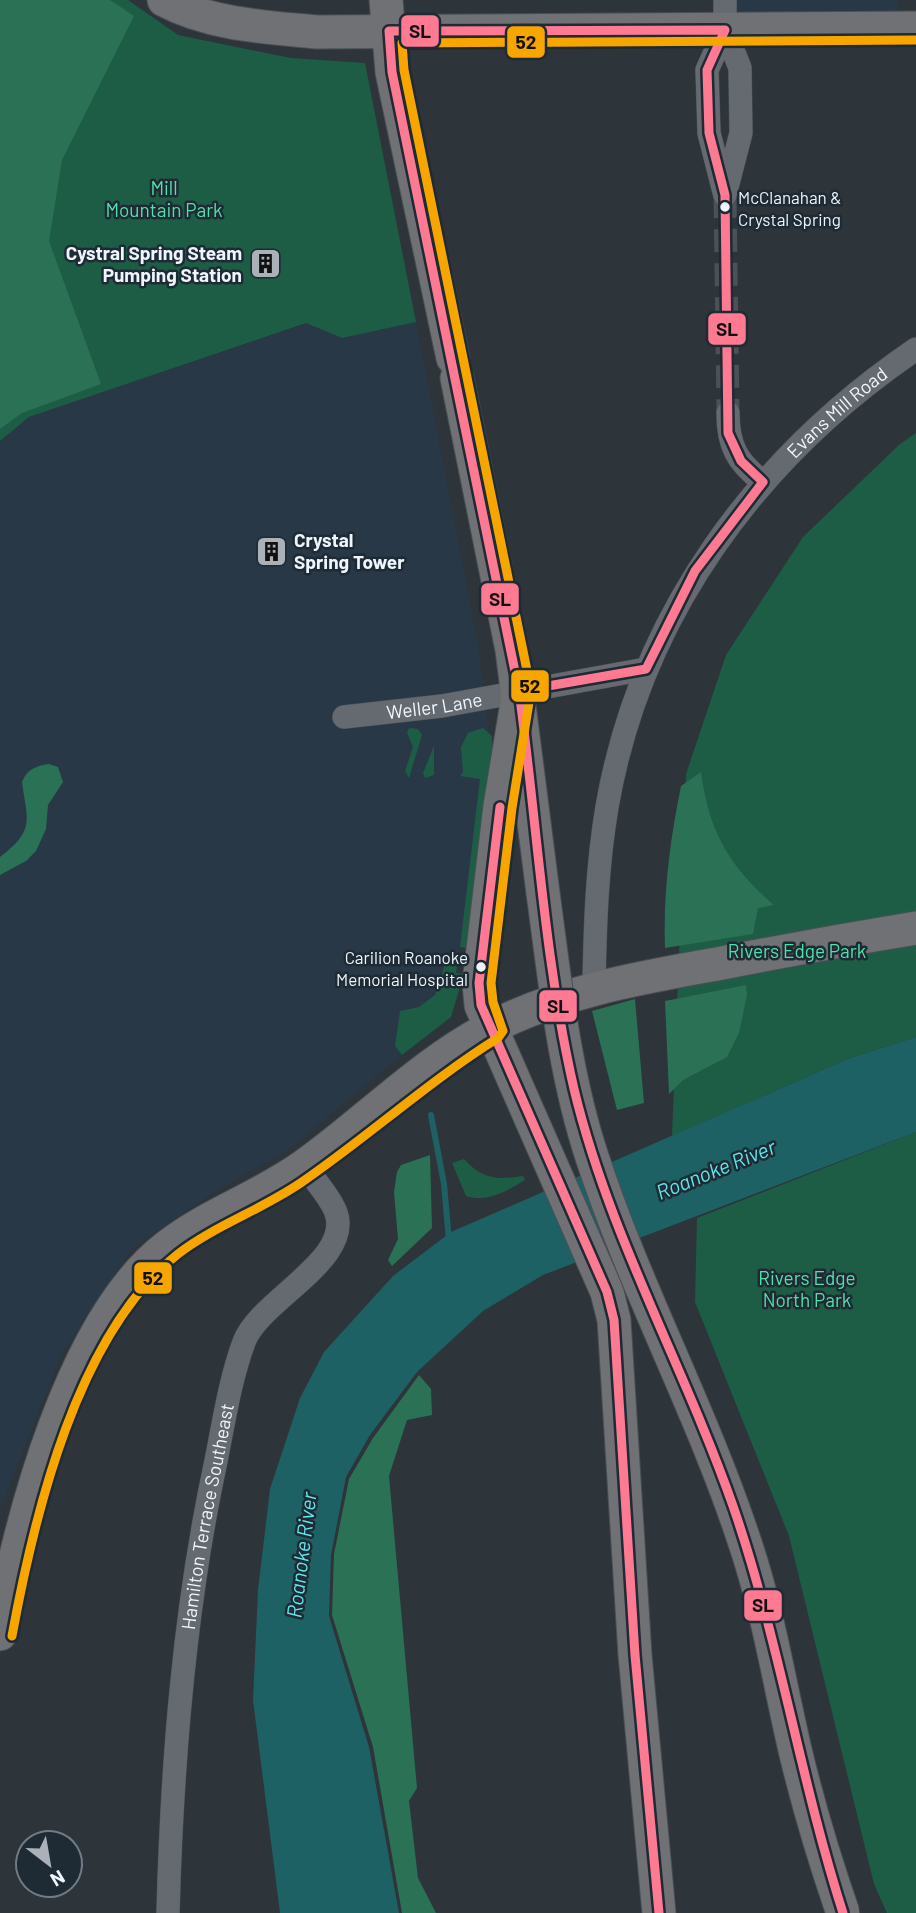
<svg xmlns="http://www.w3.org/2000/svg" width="916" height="1913" viewBox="0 0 916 1913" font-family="Barlow,sans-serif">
<rect width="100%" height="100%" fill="#2d343a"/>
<g fill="#293847">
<path d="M725 0H897V28L725 30Z"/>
<path d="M416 322 478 645 490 740 453 1007 444 1020 289 1149 214 1192 132 1249 62 1353 0 1509V441L29 417 306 323 342 338Z"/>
</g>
<g fill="#1d5d45">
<path d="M0 0H128L178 35 291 58 365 63 416 322 342 338 306 323 29 417 0 441Z"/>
<path d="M916 433V1037L850 1058 672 1136 686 774 726 655 803 537 900 444Z"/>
<path d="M409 728 418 729 422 735 409 778 405 771 413 747 407 733Z"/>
<path d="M483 728 492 736V756L469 945 466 948 460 947 480 779 460 776 463 772 461 747 468 733Z"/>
<path d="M434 746V775L425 778 423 773Z"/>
<path d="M448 954 458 955 456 973 464 974 451 1017 402 1055 395 1046 400 1011 419 1007 435 995Z"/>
<path d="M916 1132V1913H887L874 1884 789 1536 695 1302 697 1218Z"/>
<path d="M464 1159C482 1179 497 1180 523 1176L525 1180C507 1191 486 1203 466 1196L452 1163Z"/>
</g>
<g fill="#2a7155">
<path d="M0 0H110L134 16 62 160 49 241 101 384 22 413 0 429Z"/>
<path d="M49 764 58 767 63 782 48 805 46 829 36 851 26 861 0 875V857C36 830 27 820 22 782 27 769 36 766 49 764Z"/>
<path d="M701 772C709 832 729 866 774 905L758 908 753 934 665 948C663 893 670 840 681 786Z"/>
<path d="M746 985 747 995 739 1033 727 1057 683 1080 669 1094 665 1001Z"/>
<path d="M635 999 644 1103 617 1110 592 1011Z"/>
<path d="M430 1155 432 1228 392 1266 388 1260 398 1239 394 1192 397 1172 401 1165Z"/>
<path d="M419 1375 431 1389 432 1415 407 1420 389 1476 417 1788 409 1801 418 1878 436 1913H402L373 1747 332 1615 334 1554 349 1479 373 1438Z"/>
</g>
<path fill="#1d6164" d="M916 1037V1132L543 1275 483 1311 417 1372 370 1435 346 1477 331 1555 329 1616 369 1747 399 1913H280L253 1700 258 1590 270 1489 300 1398 324 1352 393 1276 451 1232 850 1058Z"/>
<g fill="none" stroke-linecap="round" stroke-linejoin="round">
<path stroke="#1d6164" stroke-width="6" d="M431 1115 444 1184 449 1241"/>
<path stroke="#4a5157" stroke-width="23" stroke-dasharray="23 11" stroke-linecap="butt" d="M725 195 728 413"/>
<defs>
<g id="street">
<path d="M725 0V30L740 68 741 133 725 195"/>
<path d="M724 192 709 133 707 70 725 30"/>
<path d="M728 413C728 446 737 462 763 482"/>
<path id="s1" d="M344 717 442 706 646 669"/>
<path id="s2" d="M594 986C595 926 597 866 607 807 640 615 757 457 916 349"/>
<path id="s3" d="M168 1913C172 1762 184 1609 216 1461 224 1421 230 1380 244 1342 260 1299 356 1259 335 1210 328 1194 314 1180 305 1166"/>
</g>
<g id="secondary">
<path d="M164 0C211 25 266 27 317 32L916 28"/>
<path d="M386 0 392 72 453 358"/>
<path d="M457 378 512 650 543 893"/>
<path d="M519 691 500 806 479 983 481 1005 607 1292 614 1320 635 1655 659 1913"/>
<path d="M0 1634C19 1521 73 1318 168 1246 209 1214 261 1197 304 1166 367 1121 422 1063 492 1027 563 991 639 978 717 964 783 951 849 939 916 928"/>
</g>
</defs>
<use href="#street" stroke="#4a4f55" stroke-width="24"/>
<use href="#secondary" stroke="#4a4f55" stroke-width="35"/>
<use href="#street" stroke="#656a70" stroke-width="23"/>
<use href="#secondary" stroke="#6f7175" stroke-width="33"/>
<defs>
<path id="secondary-bridge" d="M543 893C555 981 564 1072 592 1157 635 1288 701 1410 744 1540 768 1610 779 1682 796 1754 809 1808 825 1861 843 1913"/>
</defs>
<use href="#secondary-bridge" stroke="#4a4f55" stroke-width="35" stroke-linecap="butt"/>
<use href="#secondary-bridge" stroke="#6f7175" stroke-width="33"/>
<defs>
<g id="bus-1">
<path d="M725 30 707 70 709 133 725 195 728 433 741 461 763 482 695 571 646 669 519 691 392 72 389 31Z"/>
<path d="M519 691C537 823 544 959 574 1089 609 1235 684 1366 733 1506 779 1639 800 1779 843 1913"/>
<path d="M500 807 479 983 481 1005 607 1292 614 1320 635 1655 659 1913"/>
</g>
<path id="bus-2" d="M12 1636C34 1516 77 1333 178 1254 214 1226 263 1209 302 1182 369 1136 429 1081 498 1038L503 1031 493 1002 491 983 512 808 531 690 404 70 402 43 916 40"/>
</defs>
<use href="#bus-1" stroke="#1e2a34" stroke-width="14"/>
<use href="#bus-2" stroke="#1e2a34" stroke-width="14"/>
<use href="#bus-1" stroke="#fe7a93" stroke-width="9"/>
<use href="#bus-2" stroke="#f7a600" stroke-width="9"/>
</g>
<defs>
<symbol id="building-square" viewBox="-11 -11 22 22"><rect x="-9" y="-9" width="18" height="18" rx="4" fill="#aab1b8" stroke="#1e2a34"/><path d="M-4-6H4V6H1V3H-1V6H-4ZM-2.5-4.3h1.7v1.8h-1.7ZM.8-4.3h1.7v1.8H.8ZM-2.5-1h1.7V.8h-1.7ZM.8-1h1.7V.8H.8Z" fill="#111"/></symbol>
</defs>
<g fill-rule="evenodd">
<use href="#building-square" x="248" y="246" width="35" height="35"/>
<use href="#building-square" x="254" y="534" width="35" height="35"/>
</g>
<g fill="#eef5fc" stroke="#1e2a34" stroke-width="2.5">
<circle cx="725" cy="207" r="6"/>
<circle cx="481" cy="967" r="6"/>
</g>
<g text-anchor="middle" stroke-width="5" stroke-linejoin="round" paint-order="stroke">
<g font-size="17" fill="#eef5fc" stroke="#1e2a34" text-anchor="start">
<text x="738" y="204">McClanahan &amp;<tspan x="738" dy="22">Crystal Spring</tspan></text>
<text x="468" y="964" text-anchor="end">Carilion Roanoke<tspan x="468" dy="22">Memorial Hospital</tspan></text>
</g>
<g font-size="19" fill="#53e0a8" stroke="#1e2a34">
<text x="164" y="195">Mill<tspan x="164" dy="22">Mountain Park</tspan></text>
<text x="797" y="958">Rivers Edge Park</text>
<text x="807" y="1285">Rivers Edge<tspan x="807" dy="22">North Park</tspan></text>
</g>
<g font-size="19" font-weight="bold" fill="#eef5fc" stroke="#1e2a34" text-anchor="end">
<text x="242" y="260">Cystral Spring Steam<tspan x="242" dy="22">Pumping Station</tspan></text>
<text x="294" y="547" text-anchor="start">Crystal<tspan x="294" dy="22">Spring Tower</tspan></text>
</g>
<g font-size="19" fill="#eef5fc" stroke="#1e2a34">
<text dy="7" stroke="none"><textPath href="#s2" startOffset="646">Evans Mill Road</textPath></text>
<text dy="7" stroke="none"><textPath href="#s1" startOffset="91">Weller Lane</textPath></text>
<text dy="7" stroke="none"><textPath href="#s3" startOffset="399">Hamilton Terrace Southeast</textPath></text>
</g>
<g font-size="21" font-style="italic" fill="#5fe7ed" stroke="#1e2a34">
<text transform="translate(716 1170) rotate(-22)" y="7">Roanoke River</text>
<text transform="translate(302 1555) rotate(-83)" y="7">Roanoke River</text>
</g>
</g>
<g stroke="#1e2a34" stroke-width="2.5">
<rect x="400" y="14" width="40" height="34" rx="7" fill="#fe7a93"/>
<rect x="506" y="25" width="40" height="34" rx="7" fill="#f7a600"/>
<rect x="707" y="312" width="40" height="34" rx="7" fill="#fe7a93"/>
<rect x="480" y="582" width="40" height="34" rx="7" fill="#fe7a93"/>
<rect x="510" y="669" width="40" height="34" rx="7" fill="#f7a600"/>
<rect x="538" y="989" width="40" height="34" rx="7" fill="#fe7a93"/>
<rect x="133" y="1261" width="40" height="34" rx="7" fill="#f7a600"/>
<rect x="743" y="1589" width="40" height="33" rx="7" fill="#fe7a93"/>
</g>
<g font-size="19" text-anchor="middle" font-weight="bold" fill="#111">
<text x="420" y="38">SL</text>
<text x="526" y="49">52</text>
<text x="727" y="336">SL</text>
<text x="500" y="606">SL</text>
<text x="530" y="693">52</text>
<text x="558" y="1013">SL</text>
<text x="153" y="1285">52</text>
<text x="763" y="1612">SL</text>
</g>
<g transform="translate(49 1864) rotate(149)"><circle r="33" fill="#1e2a34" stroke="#717b84" stroke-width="2"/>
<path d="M0-5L12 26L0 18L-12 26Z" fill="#aab1b8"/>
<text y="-10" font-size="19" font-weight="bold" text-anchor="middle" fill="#eef5fc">N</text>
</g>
</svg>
